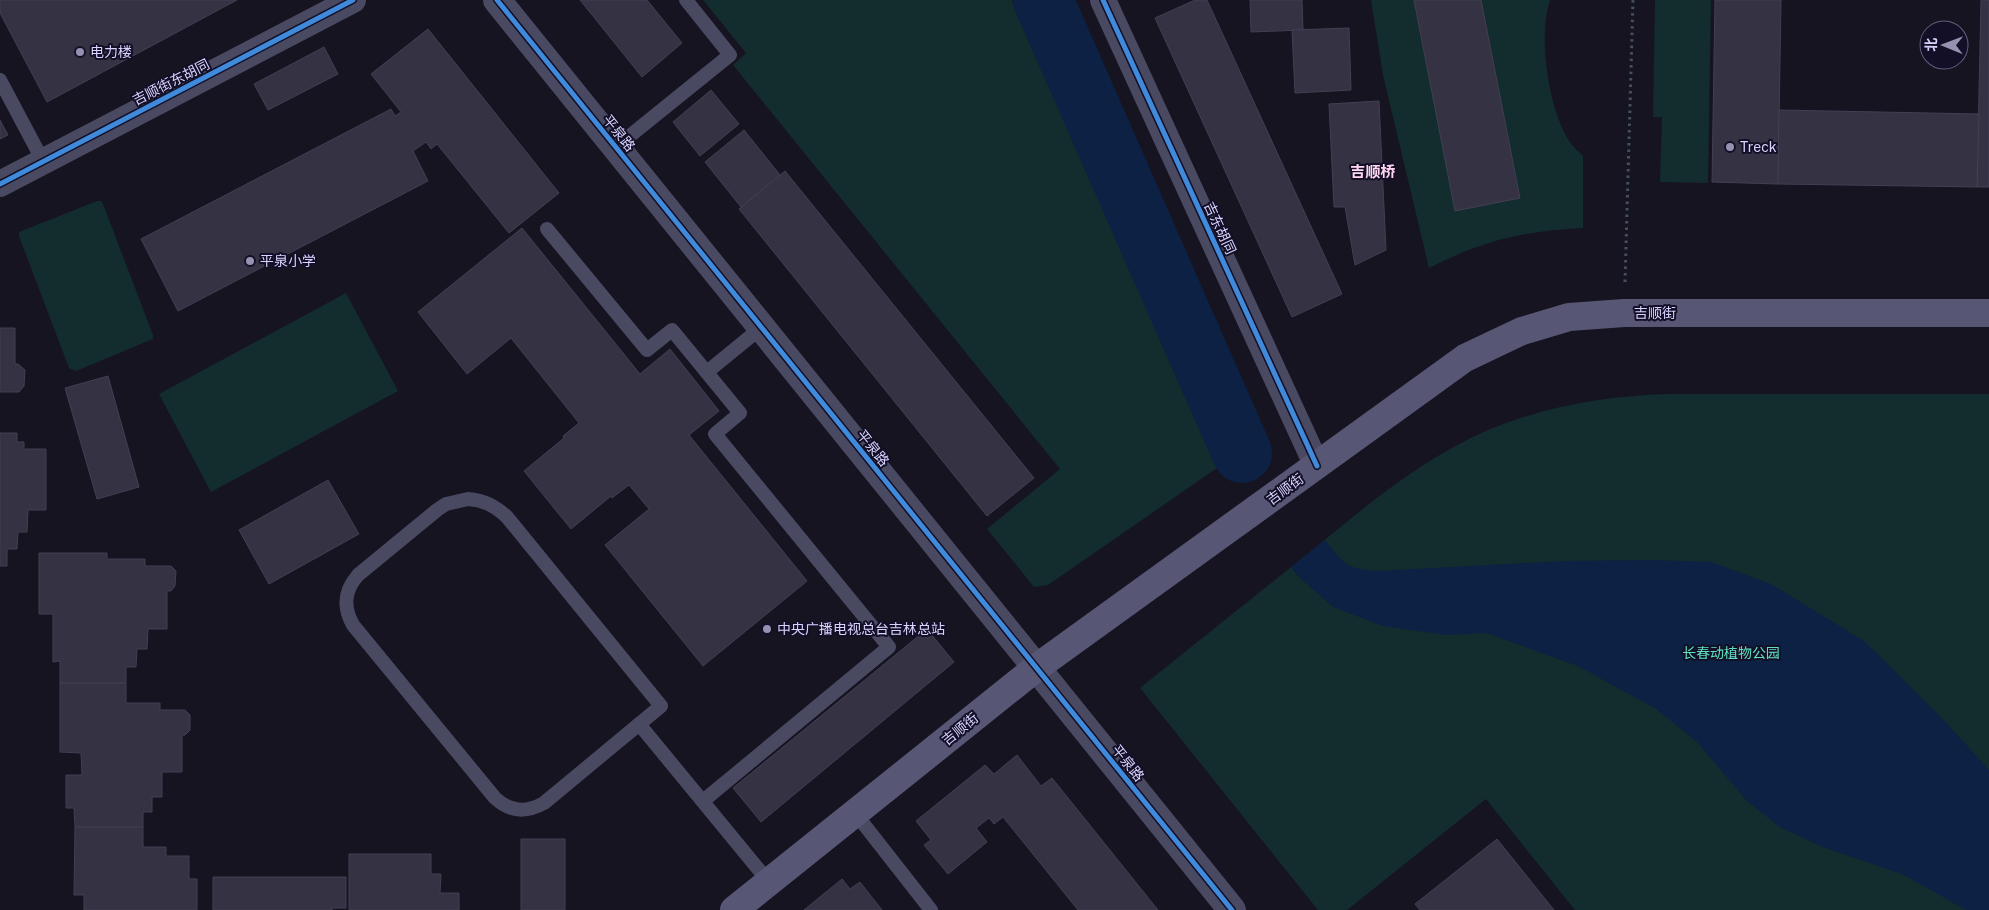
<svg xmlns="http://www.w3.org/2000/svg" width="1989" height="910" viewBox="0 0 1989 910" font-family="'Public Sans','Noto Sans SC',sans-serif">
<rect width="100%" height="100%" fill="#161421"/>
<g fill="#132c2d">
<path d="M703 0H1012L1217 468 1048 585 1034 587 987 529 1060 469 733 65 746 53Z"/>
<path d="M1371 0H1550C1538 36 1548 106 1568 139 1571 145 1578 151 1583 156V228C1523 231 1482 241 1429 268L1383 75Z"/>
<path d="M1655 0H1711L1708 183 1660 182 1662 117H1653Z"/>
<path d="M97 201H101L103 204 153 335V339L76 371 69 368 19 236V232Z"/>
<path d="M346 293 398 391 211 492 159 394Z"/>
<path d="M1668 394H1989V910H1575L1486 799 1347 910H1318L1140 688C1197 642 1254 597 1311 551 1366 506 1421 459 1488 430 1546 406 1606 396 1668 394Z"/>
</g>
<path fill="#0d2144" d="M1325 540C1343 564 1347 569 1378 571L1565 561 1652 560 1711 562 1771 584 1864 641 1940 716 1989 770V910H1966L1904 875 1823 847 1781 828 1747 801 1697 742 1656 709 1578 666 1486 633 1445 635 1383 626 1333 607 1299 577 1291 567Z"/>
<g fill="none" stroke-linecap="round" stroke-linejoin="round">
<path stroke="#0d2144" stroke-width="60" d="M1043 0 1242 453"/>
</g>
<g fill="#343243" stroke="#433f54">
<path d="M0 0H237L47 102 0 13Z"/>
<path d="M580 0H647L682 43 642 77Z"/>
<path d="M1195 0H1207L1342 294 1292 317 1155 18Z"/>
<path d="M1250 0H1302L1303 30 1251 32Z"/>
<path d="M1414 0H1481L1520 198 1455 211Z"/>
<path d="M1715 0H1781L1778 184 1712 182Z"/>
<path d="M1981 0H1989V187H1977Z"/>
<path d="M1349 28 1351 90 1295 93 1292 30Z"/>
<path d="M428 29 559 193 509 233 437 144 431 149 426 142 413 151 428 181 178 311 141 239 391 109 395 116 401 112 371 74Z"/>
<path d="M324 47 338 74 268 110 254 84Z"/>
<path d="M711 90 739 124 700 156 673 122Z"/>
<path d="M1379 101 1386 250 1355 265 1345 207H1334L1329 104Z"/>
<path d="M1779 110 1979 114 1977 187 1778 184Z"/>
<path d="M0 120 8 135 0 139Z"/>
<path d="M744 130 780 175 741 207 705 162Z"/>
<path d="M785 171 1034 478 987 516 739 209Z"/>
<path d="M522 228 640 374 670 349 719 411 689 435 807 581 703 666 605 545 649 509 629 485 612 498 611 496 571 529 524 471 564 438 563 436 579 423 511 338 467 374 418 312Z"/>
<path d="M0 328H15V364H18L25 370 24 386 19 392H0Z"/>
<path d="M108 376 139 487 97 499 65 388Z"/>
<path d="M0 433H17V442H24V449H46V510H28L27 532H18L17 549H7V566H0Z"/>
<path d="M328 480 359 534 269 584 239 530Z"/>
<path d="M39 553H107V559H145V566H171L176 571 175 586 171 591H167V629H148L147 649H137L136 667H126V683H60V661L53 662V614H39Z"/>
<path d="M927 629 954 662 761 822 733 788Z"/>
<path d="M60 683H126V703H160V710H185L190 715V730L185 735H182V772H162V797H152V812H143V827H75L74 808H66V775H82L81 753 60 752Z"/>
<path d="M1017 755 1041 786 1052 778 1158 910H1078L1003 817 994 824 989 818 976 828 987 842 948 874 924 845 931 840 916 821 985 765 994 774Z"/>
<path d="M75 827H143V847H166V856H189V879H197V910H84V895H74Z"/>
<rect x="521" y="839" width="44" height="71"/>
<path d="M1497 839 1554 910H1420L1415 904Z"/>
<path d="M349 854H431V874H441L440 893H459V910H349Z"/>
<path d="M213 877H346V908H332V910H213Z"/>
<path d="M842 879 850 889 860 882 882 910H804Z"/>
</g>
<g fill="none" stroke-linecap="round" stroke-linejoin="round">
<path stroke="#44505f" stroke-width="3" stroke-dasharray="2.5 4" stroke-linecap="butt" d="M1625 282 1633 0"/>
<g stroke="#4a4962" stroke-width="14">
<path d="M0 80 43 161"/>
<path d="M616 147 730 55 686 0"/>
<path d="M547 229 647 350 672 330 740 413 715 434 889 647 703 801"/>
<path d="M707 372 762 327"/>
<path d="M468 499C484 500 495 506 507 517L661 706 544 803C526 813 510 812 495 798L353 625C343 607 344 591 358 575L437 510 446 504Z"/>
<path d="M639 724 769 882"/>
<path d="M855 813 931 910"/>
</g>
<g stroke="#4a4962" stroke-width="26">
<path d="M1103 0 1317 466"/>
<path d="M0 184 353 0"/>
</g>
<path stroke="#4a4962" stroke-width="28" d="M497 0 1232 910"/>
<path stroke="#575674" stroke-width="28" d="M734 910 1036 668 1465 358 1522 331 1569 317 1624 313H1989"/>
<defs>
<g id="cycleway">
<path d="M497 0 1232 910"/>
<path d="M1103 0 1317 466"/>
<path d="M0 184 353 0"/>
</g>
</defs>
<use href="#cycleway" stroke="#130f26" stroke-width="8"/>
<use href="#cycleway" stroke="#408adc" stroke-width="5"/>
</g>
<g fill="#9591b1" stroke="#130f26" stroke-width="2">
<circle cx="80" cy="52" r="5"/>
<circle cx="1730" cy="147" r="5"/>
<circle cx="250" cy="261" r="5"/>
<circle cx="767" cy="629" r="5"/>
</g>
<g text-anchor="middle" stroke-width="4" stroke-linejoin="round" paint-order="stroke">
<g font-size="14" fill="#d9d4ff" stroke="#130f26" text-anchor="start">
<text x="90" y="57">电力楼</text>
<text x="1740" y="152">Treck</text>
<text x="260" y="266">平泉小学</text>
<text x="777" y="634">中央广播电视总台吉林总站</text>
</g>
<g font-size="14" fill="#d9d4ff" stroke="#130f26">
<text transform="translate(171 82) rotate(-27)" y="5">吉顺街东胡同</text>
<text transform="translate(619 133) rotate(51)" y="5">平泉路</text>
<text transform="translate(1220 228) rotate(65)" y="5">吉东胡同</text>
<text x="1655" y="318">吉顺街</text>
<text transform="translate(873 448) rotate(51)" y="5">平泉路</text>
<text transform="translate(1285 489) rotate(-36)" y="5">吉顺街</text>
<text transform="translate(960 729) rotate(-39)" y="5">吉顺街</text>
<text transform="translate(1128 763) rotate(51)" y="5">平泉路</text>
</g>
<g font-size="14" fill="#5fe0c0" stroke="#130f26">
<text x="1731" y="658">长春动植物公园</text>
</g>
<g font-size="15" font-weight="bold" fill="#ffd6f0" stroke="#130f26">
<text x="1373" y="177">吉顺桥</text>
</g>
</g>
<g transform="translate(1944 45) rotate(271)"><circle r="24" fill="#130f26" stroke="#625e7d"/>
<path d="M0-4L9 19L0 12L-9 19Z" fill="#9591b1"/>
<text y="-8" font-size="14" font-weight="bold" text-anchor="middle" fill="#d9d4ff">北</text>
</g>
</svg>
